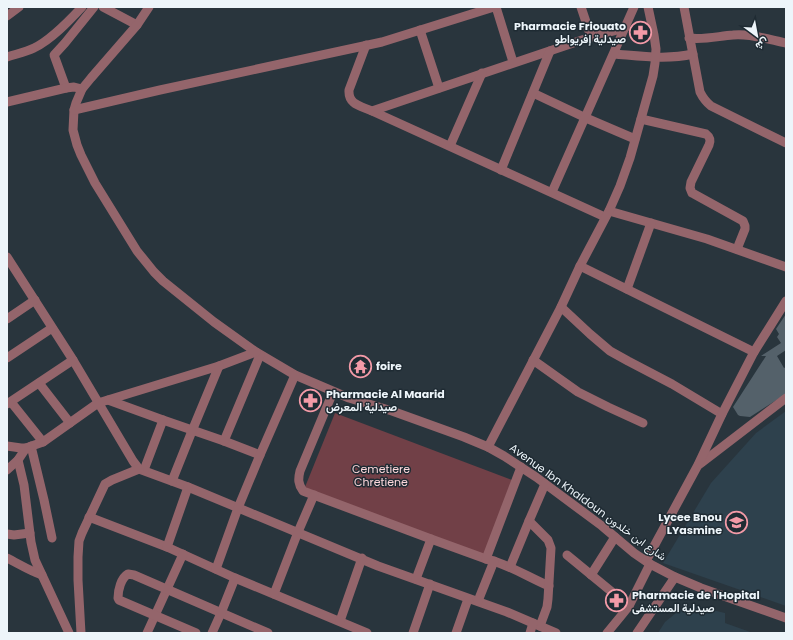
<svg xmlns="http://www.w3.org/2000/svg" width="793" height="640" viewBox="0 0 793 640" font-family="Poppins,Vazirmatn,sans-serif">
<rect width="100%" height="100%" fill="#29353d"/>
<g fill="#2e414d">
<path d="M786 411V606L663 563 711 483 756 433Z"/>
<path d="M699 607 725 613V623L753 633H658L665 622 681 609Z"/>
</g>
<path fill="#714047" d="M335 413 512 480 483 560 303 492Z"/>
<path fill="#54616a" d="M786 314V350L777 356 784 368 786 367V394L750 417 740 416 738 415 733 407 766 356H761L781 343 777 337 779 334 776 329Z"/>
<g fill="none" stroke-linecap="round" stroke-linejoin="round">
<g stroke="#94656b" stroke-width="9">
<path d="M103 7 137 25"/>
<path d="M149 7 137 25 91 78 82 89 76 103 74 110 73 130 77 145 81 155 95 183 137 251 154 272 163 281 214 322 256 352 295 375 349 398 392 411 464 437 488 447 504 456 536 477 602 526 634 553 650 564 675 577 701 588 786 618"/>
<path d="M496 7 513 62"/>
<path d="M581 7 591 37"/>
<path d="M684 7 700 92C703 98 706 102 711 106L786 143"/>
<path d="M7 16 19 7"/>
<path d="M420 30 439 88"/>
<path d="M689 38C704 40 719 36 733 35 749 33 771 40 786 43"/>
<path d="M366 45 349 90C348 105 361 106 372 111L605 217"/>
<path d="M614 54C640 56 667 60 693 54"/>
<path d="M7 57C16 54 26 52 34 48 51 40 69 21 82 7"/>
<path d="M66 88 54 55 65 43 94 7"/>
<path d="M533 93 586 118 635 139"/>
<path d="M7 102 66 88 74 87 82 89"/>
<path d="M74 110 160 90 382 42 494 7"/>
<path d="M372 111 591 37 625 28"/>
<path d="M641 119 706 134C710 137 711 140 709 145L691 182 690 188 692 193 694 194 743 221 745 226V229L737 249"/>
<path d="M450 146 482 73"/>
<path d="M501 170 550 51"/>
<path d="M552 192 634 7"/>
<path d="M609 211 707 239 786 267"/>
<path d="M7 257 73 360 133 461 139 469 188 487 378 566 507 612 556 633"/>
<path d="M580 266 754 352"/>
<path d="M627 289 651 223"/>
<path d="M561 307 590 334 610 351 628 361 672 384 722 414"/>
<path d="M7 319 35 300"/>
<path d="M7 358 52 328"/>
<path d="M533 360 578 392 608 407 643 423"/>
<path d="M39 383 70 423"/>
<path d="M333 392 300 471C298 479 298 484 303 491L431 539 486 559C508 564 528 577 549 586"/>
<path d="M108 400 163 420 224 441 260 455"/>
<path d="M11 402 43 442"/>
<path d="M7 404 73 360"/>
<path d="M224 441 260 355"/>
<path d="M7 446 21 448H26"/>
<path d="M31 446 44 500 52 538"/>
<path d="M488 447 561 307 580 266 609 211 620 186 630 158 653 76 655 63 656 49 654 35 648 7"/>
<path d="M18 460 24 485 31 542 35 560 69 633"/>
<path d="M700 464 786 398"/>
<path d="M7 470 18 460 26 448 43 442 98 403 219 366 256 352"/>
<path d="M144 470 163 420"/>
<path d="M172 481 192 431 219 366"/>
<path d="M89 517 167 547 235 578 367 633"/>
<path d="M529 521 548 540 551 548 548 599 547 607 540 626"/>
<path d="M7 534 14 535 30 533"/>
<path d="M167 547 188 487"/>
<path d="M567 555 629 606"/>
<path d="M7 558C19 564 30 571 42 575"/>
<path d="M486 559 521 467"/>
<path d="M646 561 698 465 722 414 754 352 786 301"/>
<path d="M510 567 529 521 545 484"/>
<path d="M216 569 238 508 260 455 295 375"/>
<path d="M591 575 615 537"/>
<path d="M416 579 431 539"/>
<path d="M274 594 298 532 314 495"/>
<path d="M478 601 494 561"/>
<path d="M340 621 362 558"/>
<path d="M81 633 78 580V557L79 541 82 533 105 484 112 480 139 469"/>
<path d="M147 633 183 554"/>
<path d="M196 633 119 600 118 598C118 590 121 578 128 574L134 575 268 633"/>
<path d="M212 633 221 613 235 578"/>
<path d="M413 633 430 584"/>
<path d="M456 633 468 599"/>
<path d="M530 633 533 623"/>
<path d="M607 633 621 616 629 606 650 564"/>
<path d="M637 633 675 577"/>
</g>
</g>
<defs>
<symbol id="pharmacy-ring" viewBox="-11 -11 22 22"><circle r="9.5" fill="#1f2b33" stroke="#f39aa7" stroke-width="1.5"/><path d="M-2-6h4v4h4v4h-4v4h-4v-4h-4v-4h4Z" fill="#f39aa7"/></symbol>
<symbol id="temple-ring" viewBox="-11 -11 22 22"><circle r="9.5" fill="#1f2b33" stroke="#f39aa7" stroke-width="1.5"/><path d="M0-6L5-2H3V0L6.5 2.5H4V6H1.5V3h-3V6H-4V2.5H-6.5L-3 0V-2H-5Z" fill="#f39aa7"/></symbol>
<symbol id="school-ring" viewBox="-11 -11 22 22"><circle r="9.5" fill="#1f2b33" stroke="#f39aa7" stroke-width="1.5"/><path d="M0-5L7-2L0 1L-7-2ZM-4 1L0 2.5L4 1V4Q0 6-4 4Z" fill="#f39aa7"/></symbol>
</defs>
<g fill-rule="evenodd">
<use href="#pharmacy-ring" x="628" y="20" width="25" height="25"/>
<use href="#temple-ring" x="348" y="354" width="25" height="25"/>
<use href="#pharmacy-ring" x="298" y="388" width="25" height="25"/>
<use href="#school-ring" x="724" y="510" width="25" height="25"/>
<use href="#pharmacy-ring" x="604" y="588" width="25" height="25"/>
</g>
<g text-anchor="middle" stroke-width="3" stroke-linejoin="round" paint-order="stroke">
<g font-size="11" font-weight="bold" fill="#edf5fa" stroke="#1f2b33" text-anchor="start">
<text x="626" y="30" text-anchor="end">Pharmacie Friouato<tspan x="626" dy="13">صيدلية إفريواطو</tspan></text>
<text x="376" y="370">foire</text>
<text x="326" y="398">Pharmacie Al Maarid<tspan x="326" dy="13">صيدلية المعرض</tspan></text>
<text x="722" y="521" text-anchor="end">Lycee Bnou<tspan x="722" dy="13">LYasmine</tspan></text>
<text x="632" y="599">Pharmacie de l'Hopital<tspan x="632" dy="13">صيدلية المستشفى</tspan></text>
</g>
<g font-size="11" fill="#fcd6da" stroke="#1f2b33">
<text x="381" y="473">Cemetiere<tspan x="381" dy="13">Chretiene</tspan></text>
</g>
<g font-size="11" fill="#edf5fa" stroke="#1f2b33">
<text transform="translate(588 502) rotate(36)" y="4">Avenue Ibn Khaldoun شارع ابن خلدون</text>
</g>
</g>
<rect width="793" height="640" fill="none" stroke="#edf5fa" stroke-width="16"/>
<g transform="translate(757 36) rotate(148)" stroke="#1f2b33" stroke-width="3" paint-order="stroke">
<path d="M0-3L7 15L0 10L-7 15Z" fill="#edf5fa"/>
<text y="-6" font-size="11" font-weight="bold" text-anchor="middle" fill="#edf5fa">ش</text>
</g>
</svg>
